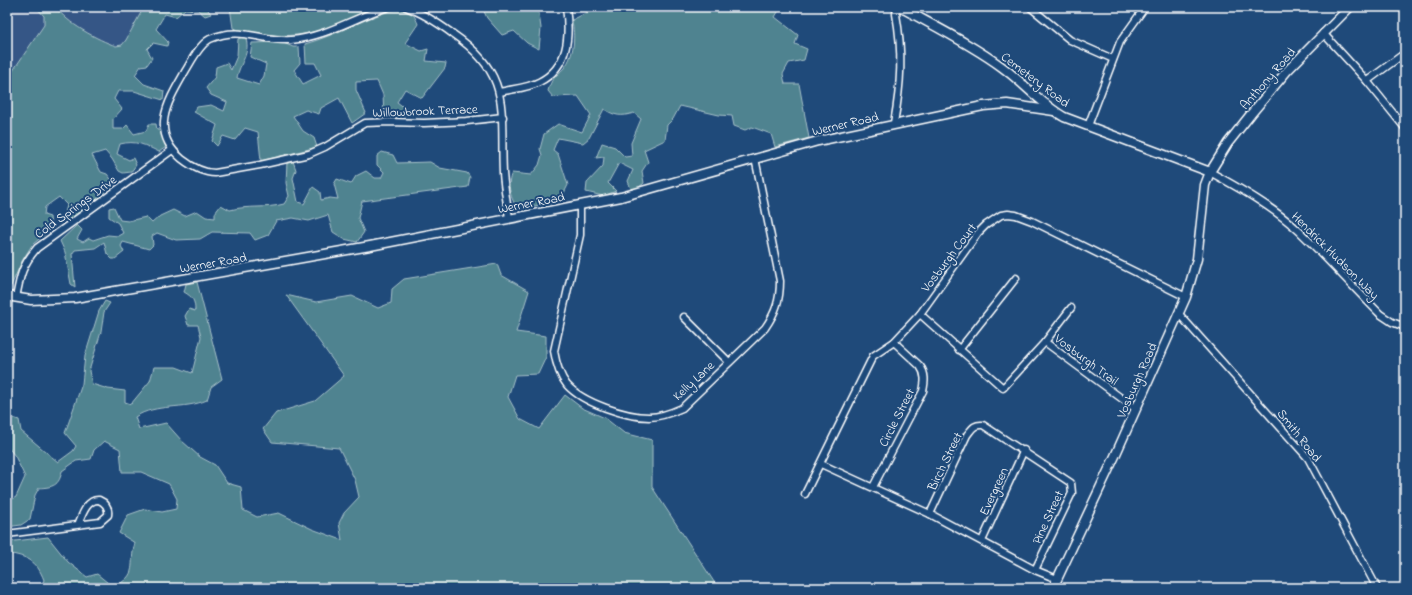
<svg xmlns="http://www.w3.org/2000/svg" width="1412" height="595" viewBox="0 0 1412 595" font-family="'Indie Flower',sans-serif">
<rect width="100%" height="100%" fill="#1f4a7a"/>
<filter id="ink" filterUnits="userSpaceOnUse"><feTurbulence type="fractalNoise" baseFrequency=".025" numOctaves="2"/><feDisplacementMap in="SourceGraphic" scale="8" xChannelSelector="R" yChannelSelector="G"/><feConvolveMatrix kernelMatrix="1 2 1 2 8 2 1 2 1" color-interpolation-filters="sRGB"/></filter>
<g filter="url(#ink)">
<path fill="#345786" d="M7 7H155L126 57 7 87Z"/>
<g fill="#4f8390" stroke="#a7c1c8">
<path d="M36 7H56C66 23 98 40 116 46L122 45 126 40 144 7H206L211 14 205 16 198 10 185 9 176 17 165 14 156 29 168 42 167 46 153 43 147 49 152 58 147 65 141 66 135 75 144 84 164 91 163 100 134 91H118L114 99 122 109 113 119V129H123L127 125 134 134 146 131 149 124H156L157 130H162L166 147 159 152C145 145 136 140 120 144L117 154 129 160 133 158 136 165 131 172 123 173 119 171 112 159 105 151 92 155 101 172 107 174 114 183 98 199 87 204 78 215 68 220 65 213 67 205 59 197 45 207 44 215 50 217 51 229 32 245 22 261 11 286 7 288V75H10L44 25V16Z"/>
<path d="M230 7H370L371 8C329 29 305 41 257 33 248 31 240 31 233 28Z"/>
<path d="M482 7H538L541 28 539 49 527 43 514 31 502 35 487 18Z"/>
<path d="M598 7H781L775 17 798 35 795 44 807 49 804 60 789 63 783 74 785 84H799L809 138 775 147 771 134 752 127 745 130 734 126 732 116 719 115 680 106 673 119 667 125 665 140 644 150 648 162 642 171 644 183 638 188 631 189 628 181 633 170 619 163 608 183 616 191 603 196 586 192 587 183 603 166 604 157 596 158 602 143 615 147 625 157 632 156 631 143 641 119 634 113C621 117 615 116 604 109L589 138 583 143 558 138 553 150 558 154 568 185 560 201 518 209C511 200 506 184 512 173L531 175 539 165 542 155 540 149 544 134 558 124 582 132 591 115 578 96 553 97 548 91C551 78 556 77 564 68 575 54 575 37 572 20Z"/>
<path d="M397 9C410 11 413 11 418 24L405 43 421 51 428 49 426 61 446 63 445 68 422 98 405 89 397 102 410 112 400 117 384 116 383 95 377 81 356 82V90L366 113 352 123 339 98 321 108 319 114 306 110 293 116 303 131 314 138 317 147 261 161 258 132 245 128 235 140 223 136 217 146 212 141 217 125 194 112 197 107 211 105 224 111 227 102 211 95 206 88 215 77 216 67 227 63 231 70 237 56 238 39 245 36C252 53 239 63 237 78L259 85 264 76 266 64 250 57 252 43 281 42 293 47H299L300 63 294 70 303 84 321 75 315 63H306L305 44C337 35 366 17 397 9Z"/>
<path d="M382 152 393 155 397 163 430 162 440 168 467 173 470 177 468 187 362 201 358 218 364 232 357 242 344 239 333 232 328 215 309 221 293 218 276 221 268 235 255 240 250 233 212 232 200 239 176 240 157 233 152 236 153 245 149 249 123 242 121 246 124 252 115 259H112L107 254 104 242 95 248 75 250 72 254 75 287 71 284 65 252 60 241 77 225 82 230 77 239 83 242 89 238 93 240 108 235 118 236 123 233 118 223 109 217V208L114 207 120 220 128 221 146 217 152 223 160 216 173 210 185 216 197 211 206 217 215 218V213L221 205 230 210C248 205 266 209 284 204L289 196 286 183 287 162 293 161 296 170 293 178 298 202 304 204 313 187 320 192 321 200 330 198 338 199 334 184 337 179 351 184 356 176 366 171 375 178H381L384 172 377 165V156Z"/>
<path d="M497 264 501 275 529 291 516 332 546 336V357L538 374 515 375 508 397 520 419 539 429 565 395 582 408 605 418 624 433 652 440V487L718 588H40L44 580C36 559 27 557 7 553V542L48 537 68 562 87 577 97 574 113 587C140 575 128 565 135 543L119 533 128 515 145 509 162 512 176 509 177 499 169 484 141 472H122L120 449 104 441 94 450 91 459 76 461 62 471C59 486 53 487 39 488L35 495 30 519 21 525 7 527V497L11 500 16 497 25 477 15 456 7 446V416L19 420 21 431 58 462 73 451 76 446 65 433 82 384 85 356 99 311 105 301 110 303 104 312 101 332 89 371 92 384 108 389 125 391V402L131 404 150 381 154 367H176L192 373 201 337 198 325H188L185 316 189 309 195 311C195 301 193 297 184 292L186 284 197 282 222 379 211 387 207 400C184 410 156 403 135 417L139 429 166 423 182 441 200 457 215 465 227 483 241 487 243 510 257 517 279 513 312 529 342 540 339 523 344 513 359 497 355 480 339 448 272 442 263 429 276 413 315 401 344 376 286 295 316 302 352 296 378 308 391 303 392 289 404 279Z"/>
</g>
<g fill="none" stroke-linecap="round" stroke-linejoin="round">
<defs>
<g id="street">
<path d="M388 7C355 17 326 37 291 40 261 42 241 25 210 39 200 44 192 60 186 70 169 100 148 131 182 159 191 166 203 173 215 173L260 165 309 154 325 147 365 123 390 122 424 123 467 121 503 117"/>
<path d="M406 7C423 13 438 23 453 34 513 75 500 110 503 173 504 188 507 203 509 218"/>
<path d="M1030 7 1070 40 1113 59"/>
<path d="M1323 33 1367 81 1405 128"/>
<path d="M1367 81 1405 53"/>
<path d="M500 92C512 89 528 88 539 82 569 67 570 36 566 7"/>
<path d="M894 123C901 84 903 53 896 14L897 7"/>
<path d="M1088 126 1120 42 1145 7"/>
<path d="M1210 172C1241 189 1273 207 1299 231 1327 258 1353 287 1380 314L1392 322 1405 327"/>
<path d="M580 205V235L554 351C556 363 559 375 567 385 583 403 626 417 649 417 661 417 671 413 682 408L765 328C776 312 780 300 780 281L755 158"/>
<path d="M16 298C20 276 22 265 37 248L172 150"/>
<path d="M920 314 1003 388 1045 342 1071 308"/>
<path d="M1179 314 1308 458 1377 588"/>
<path d="M684 317 729 362"/>
<path d="M1045 342 1136 409"/>
<path d="M959 350 1016 278"/>
<path d="M821 464 930 514 1035 570 1057 579"/>
<path d="M873 487 923 391C925 382 926 374 920 366L894 342"/>
<path d="M805 494 873 356 894 342 920 314 978 233 986 225 1001 215 1008 214 1016 215 1032 221 1186 297"/>
<path d="M930 514 967 435C972 429 974 424 983 425L1071 483 1072 493 1035 570"/>
<path d="M7 534 100 522 108 515C109 508 106 503 99 500 87 499 82 515 78 525"/>
<path d="M982 541 1024 450"/>
</g>
<g id="secondary">
<path d="M900 7C934 26 971 44 1002 67 1024 83 1041 104 1064 117L1210 172"/>
<path d="M7 296 31 300 75 298 370 246 621 197 818 141 983 106 1007 104 1054 111"/>
<path d="M1053 588 1115 456 1186 297 1197 259 1205 185 1210 172 1228 143 1251 114 1287 71 1350 7"/>
</g>
</defs>
<use href="#street" stroke="#fff" stroke-width="9"/>
<use href="#secondary" stroke="#fff" stroke-width="11"/>
<use href="#street" stroke="#1f4a7a" stroke-width="6"/>
<use href="#secondary" stroke="#1f4a7a" stroke-width="8"/>
</g>
</g>
<g text-anchor="middle" stroke-width="4" stroke-linejoin="round" paint-order="stroke">
<g font-size="13" fill="#fff" stroke="#1f4a7a">
<text transform="translate(1267 78) rotate(-49)" y="5">Anthony Road</text>
<text transform="translate(1036 79) rotate(37)" y="5">Cemetery Road</text>
<text transform="translate(425 110) rotate(-2)" y="5">Willowbrook Terrace</text>
<text transform="translate(845 123) rotate(-13)" y="5">Werner Road</text>
<text transform="translate(531 202) rotate(-11)" y="5">Werner Road</text>
<text transform="translate(75 206) rotate(-36)" y="5">Cold Springs Drive</text>
<text transform="translate(1336 255) rotate(45)" y="5">Hendrick Hudson Way</text>
<text transform="translate(948 257) rotate(-53)" y="5">Vosburgh Court</text>
<text transform="translate(213 262) rotate(-10)" y="5">Werner Road</text>
<text transform="translate(1087 359) rotate(37)" y="5">Vosburgh Trail</text>
<text transform="translate(693 380) rotate(-43)" y="5">Kelly Lane</text>
<text transform="translate(1136 380) rotate(-66)" y="5">Vosburgh Road</text>
<text transform="translate(896 417) rotate(-63)" y="5">Circle Street</text>
<text transform="translate(1300 435) rotate(52)" y="5">Smith Road</text>
<text transform="translate(944 461) rotate(-64)" y="5">Birch Street</text>
<text transform="translate(993 491) rotate(-65)" y="5">Evergreen</text>
<text transform="translate(1047 517) rotate(-65)" y="5">Pine Street</text>
</g>
</g>
<rect width="1412" height="595" fill="none" stroke="#1f4a7a" stroke-width="24"/>
<rect x="12" y="12" width="1388" height="571" fill="none" stroke="#fff" stroke-width="1.5" filter="url(#ink)"/>
</svg>
